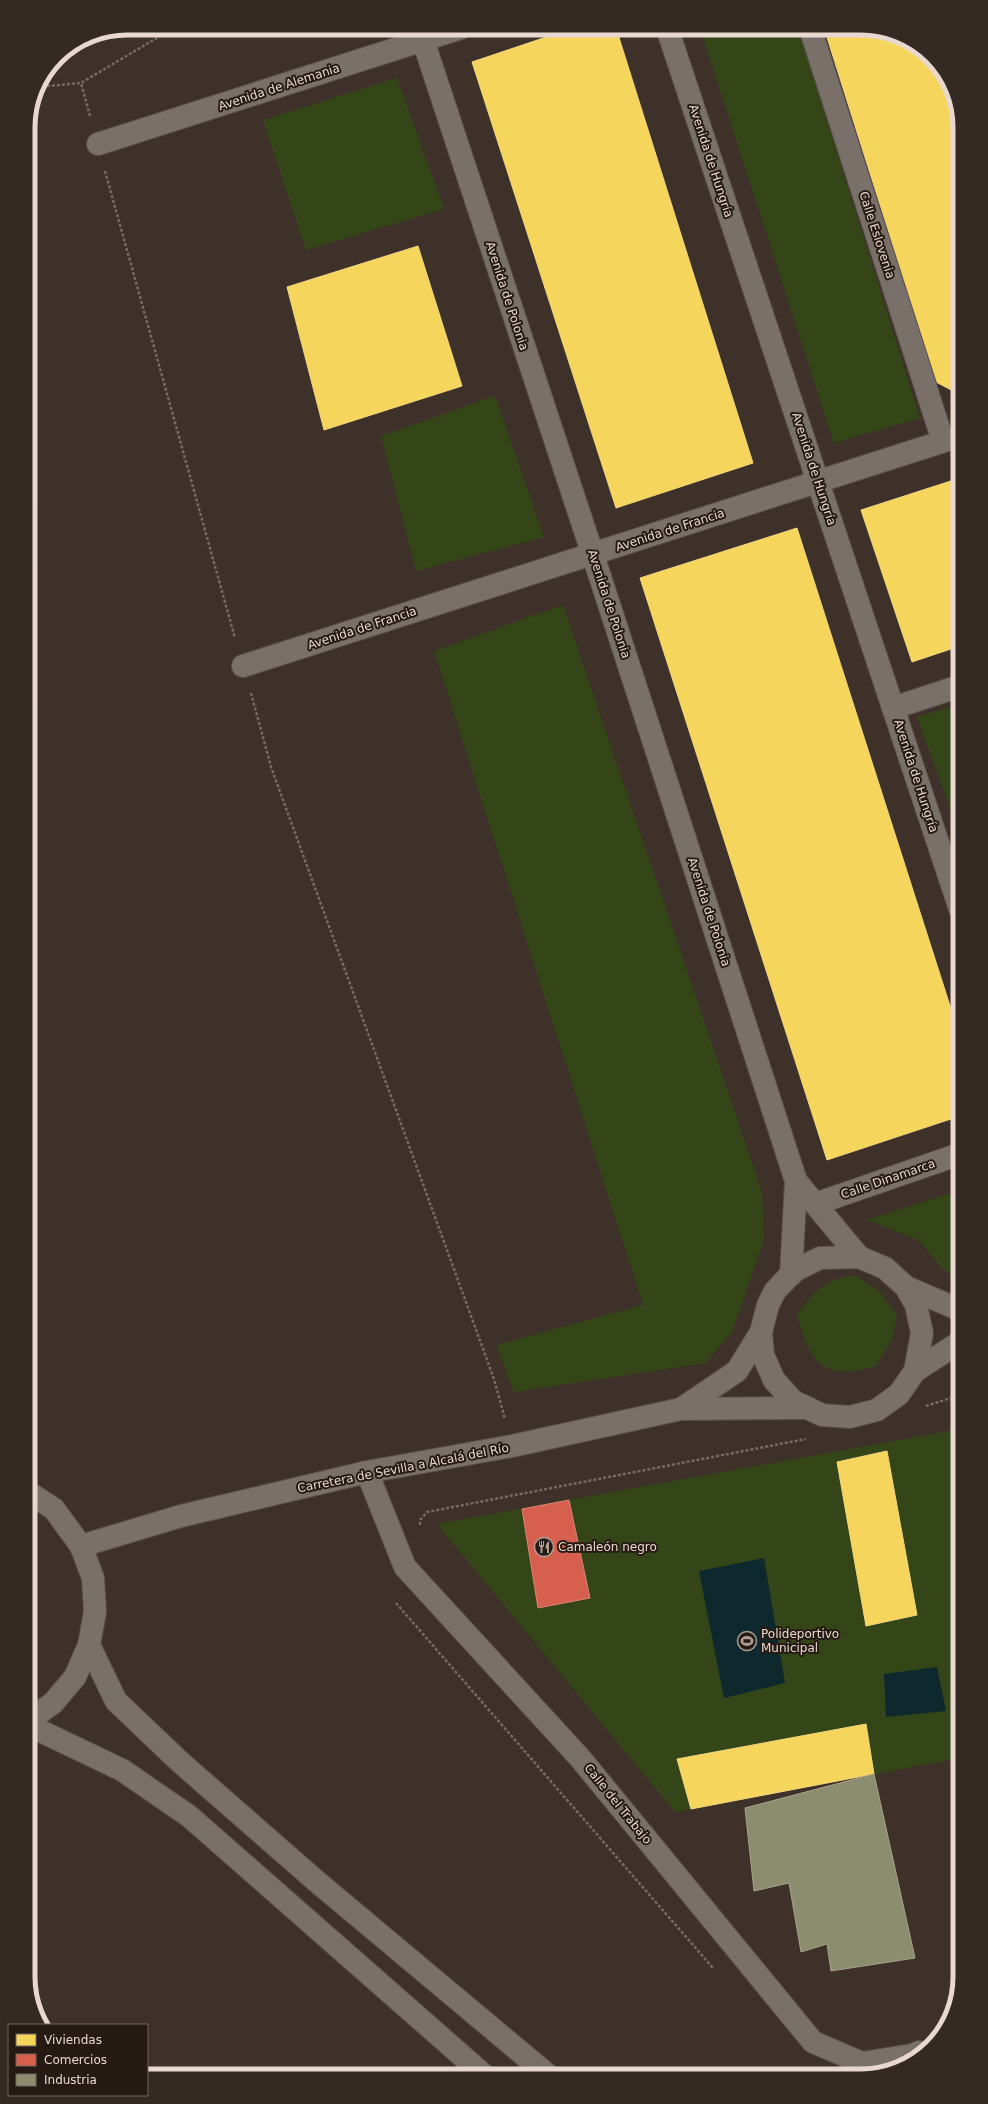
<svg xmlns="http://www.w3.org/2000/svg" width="988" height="2104" viewBox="0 0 988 2104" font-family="'DejaVu Sans',sans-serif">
<rect width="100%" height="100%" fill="#3e3129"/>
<g fill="#344618">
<path d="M700 28H798L920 418 834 443Z"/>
<path d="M397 78 444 209 306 250 263 120Z"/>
<path d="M495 396 544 537 416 571 381 436Z"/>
<path d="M563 605 762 1192 764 1239 732 1332 706 1363 514 1392 496 1345 643 1305 434 651Z"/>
<path d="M960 704V836L917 717Z"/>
<path d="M960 1190V1279L943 1269 918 1240 867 1220Z"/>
<path d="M854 1275 879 1291 897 1316 892 1339 876 1366C824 1381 810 1365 797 1315 816 1289 822 1282 854 1275Z"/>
<path d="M960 1429V1758L691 1809 675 1812 437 1524Z"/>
</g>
<g fill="#0d292e">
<path d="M764 1558 785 1683 724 1698 699 1571Z"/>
<path d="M937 1667 946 1711 886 1717 884 1674Z"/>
</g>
<g fill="#f6d55c" stroke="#f2d67e">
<path d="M573 28H616L753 463 616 508 472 62Z"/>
<path d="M824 28H868L921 48 953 89 960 127V391L955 392 936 382Z"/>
<path d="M418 246 462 386 324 430 287 287Z"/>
<path d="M960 478V646L912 662 861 510Z"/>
<path d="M797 528 960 1037V1116L827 1160 640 578Z"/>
<path d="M887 1451 917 1615 866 1626 837 1462Z"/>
<path d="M866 1724 874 1774 691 1809 677 1759Z"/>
</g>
<path fill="#d6604d" stroke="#db8474" d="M569 1500 590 1598 538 1608 522 1509Z"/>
<path fill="#8c8c6e" stroke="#a8a38b" d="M874 1774 915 1958 831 1971 827 1944 801 1952 789 1883 754 1891 745 1808Z"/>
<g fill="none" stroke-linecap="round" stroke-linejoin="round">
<defs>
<g id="street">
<path d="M419 28 593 555 796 1181 859 1257"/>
<path d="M667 28 960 909"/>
<path d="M810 28 943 441"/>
<path d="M98 144 461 28"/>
<path d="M243 666 960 436"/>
<path d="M893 708 960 686"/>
<path d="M815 1204 960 1154"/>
<path d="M791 1275 796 1181"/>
<path d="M367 1472 405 1567 580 1758 813 2042 862 2063 912 2055 919 2052"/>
</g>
<g id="secondary">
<path d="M906 1287 916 1305 922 1333 915 1371 899 1394 877 1410 850 1417 822 1415 793 1401 774 1380 763 1355 761 1332 768 1305 775 1291 794 1271 820 1258 859 1257 885 1268 906 1287 960 1310"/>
<path d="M915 1371 960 1342"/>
<path d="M681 1409 737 1371 761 1332"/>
<path d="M81 1546 181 1516 367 1472 512 1446 681 1409 808 1408"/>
<path d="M89 1645 116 1701 179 1761 315 1880 549 2076"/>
<path d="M28 1721 53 1703 75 1677 89 1645 95 1612 93 1578 81 1546 54 1509 28 1492"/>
<path d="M28 1725 122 1770 189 1816 485 2076"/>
</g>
</defs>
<use href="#street" stroke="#5b4f48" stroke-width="24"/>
<use href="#secondary" stroke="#5b4f48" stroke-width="24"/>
<g stroke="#756c65" stroke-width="2.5" stroke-dasharray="3 2" stroke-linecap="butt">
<path d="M37 87 81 83"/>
<path d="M90 116 81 83 160 36 164 28"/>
<path d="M105 171 235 638"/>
<path d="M251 693 271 767 494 1379 505 1419"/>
<path d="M926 1406 960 1395"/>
<path d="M420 1525V1520L427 1512 806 1439"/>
<path d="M396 1603 713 1968"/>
</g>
<use href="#street" stroke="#7a706a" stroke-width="22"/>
<use href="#secondary" stroke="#7a706a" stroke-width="22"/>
</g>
<defs>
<symbol id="restaurant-ring" viewBox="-11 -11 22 22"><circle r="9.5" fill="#251b14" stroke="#ac9e95" stroke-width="1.5"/><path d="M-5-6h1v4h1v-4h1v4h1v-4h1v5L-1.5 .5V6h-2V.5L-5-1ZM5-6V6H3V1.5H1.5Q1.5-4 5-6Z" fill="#ac9e95"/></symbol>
<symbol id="stadium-ring" viewBox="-11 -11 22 22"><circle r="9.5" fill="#251b14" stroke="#ac9e95" stroke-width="1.5"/><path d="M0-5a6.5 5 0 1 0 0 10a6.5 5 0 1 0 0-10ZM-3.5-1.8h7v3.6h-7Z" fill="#ac9e95"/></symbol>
</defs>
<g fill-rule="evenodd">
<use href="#restaurant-ring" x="533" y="1536" width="22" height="22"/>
<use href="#stadium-ring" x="736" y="1630" width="22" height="22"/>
</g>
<g text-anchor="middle" stroke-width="4" stroke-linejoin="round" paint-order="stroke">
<g font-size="12" fill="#e8d8cf" stroke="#251b14">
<text transform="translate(279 87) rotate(-18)" y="4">Avenida de Alemania</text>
<text transform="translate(711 161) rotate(72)" y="4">Avenida de Hungría</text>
<text transform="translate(877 235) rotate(72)" y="4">Calle Eslovenia</text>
<text transform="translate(507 296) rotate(72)" y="4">Avenida de Polonia</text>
<text transform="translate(814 469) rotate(72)" y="4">Avenida de Hungría</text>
<text transform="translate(670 530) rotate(-18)" y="4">Avenida de Francia</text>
<text transform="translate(609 604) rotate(72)" y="4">Avenida de Polonia</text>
<text transform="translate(362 628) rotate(-18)" y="4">Avenida de Francia</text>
<text transform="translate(916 776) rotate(72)" y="4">Avenida de Hungría</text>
<text transform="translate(709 912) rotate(72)" y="4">Avenida de Polonia</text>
<text transform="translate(888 1179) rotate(-19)" y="4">Calle Dinamarca</text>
<text transform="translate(403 1468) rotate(-11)" y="4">Carretera de Sevilla a Alcalá del Río</text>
<text transform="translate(618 1804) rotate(51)" y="4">Calle del Trabajo</text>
</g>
<g font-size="12" fill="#e8d8cf" stroke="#251b14" text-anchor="start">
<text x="558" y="1551">Camaleón negro</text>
<text x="761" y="1638">Polideportivo<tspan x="761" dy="14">Municipal</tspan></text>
</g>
</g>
<path d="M0 0H988V2104H0ZM127 35H861A92 92 0 0 1 953 127V1977A92 92 0 0 1 861 2069H127A92 92 0 0 1 35 1977V127A92 92 0 0 1 127 35Z" fill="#352a23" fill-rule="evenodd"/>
<path fill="none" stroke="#e8d8cf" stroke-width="5" d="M127 35H861A92 92 0 0 1 953 127V1977A92 92 0 0 1 861 2069H127A92 92 0 0 1 35 1977V127A92 92 0 0 1 127 35Z"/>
<rect x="8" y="2024" width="140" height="72" fill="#251b14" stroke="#73675f"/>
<rect x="16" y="2034" width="20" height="12" fill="#f6d55c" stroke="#73675f"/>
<text x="44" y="2044" font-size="12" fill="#e8d8cf">Viviendas</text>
<rect x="16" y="2054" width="20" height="12" fill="#d6604d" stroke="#73675f"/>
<text x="44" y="2064" font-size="12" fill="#e8d8cf">Comercios</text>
<rect x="16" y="2074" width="20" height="12" fill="#8c8c6e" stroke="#73675f"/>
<text x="44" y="2084" font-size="12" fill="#e8d8cf">Industria</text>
</svg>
